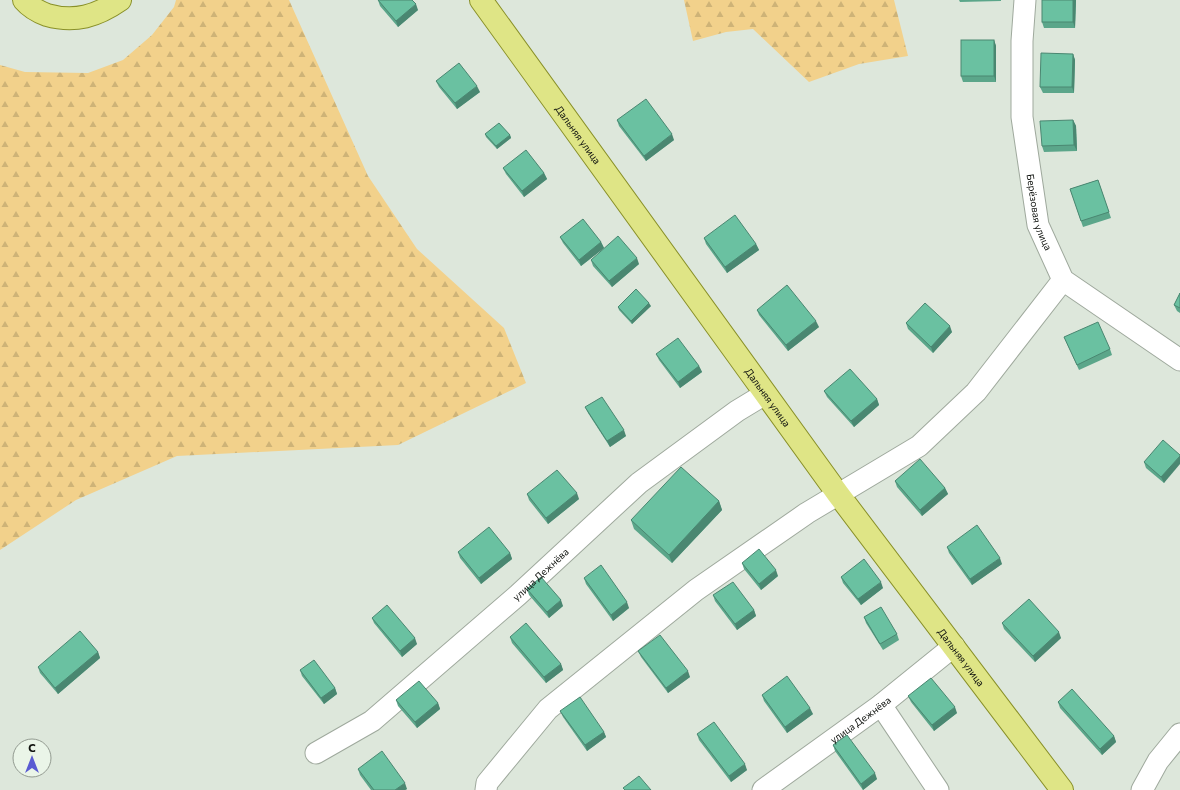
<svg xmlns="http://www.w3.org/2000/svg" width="1180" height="790" viewBox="0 0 1180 790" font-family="Commissioner,sans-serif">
<defs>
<pattern id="forest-firs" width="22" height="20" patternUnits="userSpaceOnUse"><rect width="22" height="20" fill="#f2d18b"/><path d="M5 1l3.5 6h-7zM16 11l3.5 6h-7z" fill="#ceb377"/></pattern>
</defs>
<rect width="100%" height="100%" fill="#dde7db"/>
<g fill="url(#forest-firs)">
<path d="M176 0H289L368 176 417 249 504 328 526 383 398 445 177 456 76 500 0 550V65L25 72 88 73 123 60 152 35 174 7Z"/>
<path d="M684 0H894L908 56 859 64 809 82 753 29 726 32 693 41Z"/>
</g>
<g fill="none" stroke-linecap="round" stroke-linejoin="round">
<defs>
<g id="street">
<path id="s1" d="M1025 0 1022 41V117L1038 225 1063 280 1180 360"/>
<path d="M881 705 938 790"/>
<path id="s2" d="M316 753 372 721 518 595 639 483 737 411 765 394"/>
<path d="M486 790 487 783 548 709 696 590 807 513 919 446 976 392 1063 280"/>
<path id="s3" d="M763 790 881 705 954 646"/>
<path d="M1142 790 1158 761 1180 734"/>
</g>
<g id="primary">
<path d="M24 0C30 7 39 12 47 15 75 23 97 16 120 0"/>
<path id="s4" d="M481 0 838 494 1062 790"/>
</g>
</defs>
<use href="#street" stroke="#9fa99d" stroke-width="23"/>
<use href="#primary" stroke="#899028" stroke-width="24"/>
<use href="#street" stroke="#fff" stroke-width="21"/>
<use href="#primary" stroke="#dfe586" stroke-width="22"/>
</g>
<g fill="#5ba68a">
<path d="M378 0 418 10 398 27 380 6Z"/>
<path d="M959 0H1001V1L960 2Z"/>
<path d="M1042 0H1076L1075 28H1044L1042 22Z"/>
<path d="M994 40 996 46V82H963L961 76Z"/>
<path d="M1073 54 1075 60 1074 93H1043L1040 87Z"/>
<path d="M436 81 480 92 457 109 439 87Z"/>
<path d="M617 120 674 140 646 161 619 126Z"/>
<path d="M1073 120 1076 126 1077 151 1044 152 1042 146Z"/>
<path d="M485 134 510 135 511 138 497 149 486 137Z"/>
<path d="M503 168 544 173 547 179 524 197 506 174Z"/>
<path d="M1098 180 1111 218 1083 227 1070 189Z"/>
<path d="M560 237 601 242 604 248 581 266 563 243Z"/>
<path d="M704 238 756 244 759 250 727 273 706 244Z"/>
<path d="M591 260 639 264 612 287 593 266Z"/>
<path d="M1180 293V313L1177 311 1174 305Z"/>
<path d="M651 306 632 324 619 310 618 307Z"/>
<path d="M757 310 819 327 788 351 759 315Z"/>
<path d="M906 323 952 332 933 353 908 329Z"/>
<path d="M1064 337 1110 349 1112 355 1079 370Z"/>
<path d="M656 354 699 366 702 372 680 388 659 360Z"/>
<path d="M824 391 877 399 879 405 854 427 827 397Z"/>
<path d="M585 407 626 436 610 447 588 413Z"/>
<path d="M1180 455 1164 483 1146 468 1144 462Z"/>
<path d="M895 481 945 488 948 494 922 516 897 487Z"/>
<path d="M527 494 579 499 548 524 529 500Z"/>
<path d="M719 501 722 510 672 563 634 529 631 520Z"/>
<path d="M947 547 1002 564 972 585 949 553Z"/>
<path d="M458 552 510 553 512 559 481 584 460 558Z"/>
<path d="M742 563 778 576 761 590 744 569Z"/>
<path d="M841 577 883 588 861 605 843 583Z"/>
<path d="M584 578 629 608 613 621 586 584Z"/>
<path d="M527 589 563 606 549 618 529 595Z"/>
<path d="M713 595 754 610 756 616 737 630 715 601Z"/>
<path d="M864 617 897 634 899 640 883 650 866 623Z"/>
<path d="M372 618 417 644 402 657 374 623Z"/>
<path d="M1002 623 1061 638 1035 662 1004 629Z"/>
<path d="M510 637 561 664 563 670 546 683 512 643Z"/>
<path d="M638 651 690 677 668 693 641 657Z"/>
<path d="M98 652 100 658 58 694 40 673 38 667Z"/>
<path d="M300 670 335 688 337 694 324 704 302 676Z"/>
<path d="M762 695 813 714 787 733 764 701Z"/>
<path d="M908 696 957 713 934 731 911 702Z"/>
<path d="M396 700 438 703 440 709 417 728 398 706Z"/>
<path d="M1058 702 1114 736 1116 742 1102 755 1060 708Z"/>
<path d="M560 711 604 732 606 737 587 751 563 717Z"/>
<path d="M697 734 747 770 731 782 699 740Z"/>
<path d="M833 745 877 779 863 790 835 751Z"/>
<path d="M358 769 407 789 405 790H371L360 775Z"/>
</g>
<g fill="#4a8771">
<path d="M1073 0H1076L1075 28 1073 22Z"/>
<path d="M416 4 418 10 398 27 396 21Z"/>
<path d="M994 40 996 46V82L994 76Z"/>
<path d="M1073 54 1075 60 1074 93 1072 87Z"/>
<path d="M477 86 480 92 457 109 455 103Z"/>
<path d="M1073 120 1076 126 1077 151 1074 145Z"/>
<path d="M672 134 674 140 646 161 644 156Z"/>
<path d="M510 135 511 138 497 149 496 146Z"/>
<path d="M544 173 547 179 524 197 522 191Z"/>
<path d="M601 242 604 248 581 266 579 260Z"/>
<path d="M756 244 759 250 727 273 725 267Z"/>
<path d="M637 258 639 264 612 287 609 281Z"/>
<path d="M649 303 651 306 632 324 631 321Z"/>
<path d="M816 321 819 327 788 351 786 345Z"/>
<path d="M950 326 952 332 933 353 931 347Z"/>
<path d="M699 366 702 372 680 388 678 382Z"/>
<path d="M877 399 879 405 854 427 851 421Z"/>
<path d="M624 430 626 436 610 447 607 441Z"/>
<path d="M1180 456V464L1164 483 1161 477Z"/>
<path d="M945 488 948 494 922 516 920 510Z"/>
<path d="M577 493 579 499 548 524 546 518Z"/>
<path d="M719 501 722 510 672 563 669 555Z"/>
<path d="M510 553 512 559 481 584 479 578Z"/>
<path d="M1000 558 1002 564 972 585 970 579Z"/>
<path d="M776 570 778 576 761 590 759 584Z"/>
<path d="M881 582 883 588 861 605 858 599Z"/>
<path d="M561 600 563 606 549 618 547 612Z"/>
<path d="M627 602 629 608 613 621 611 615Z"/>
<path d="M754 610 756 616 737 630 735 624Z"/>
<path d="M1059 632 1061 638 1035 662 1033 656Z"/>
<path d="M415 638 417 644 402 657 400 651Z"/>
<path d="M98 652 100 658 58 694 55 688Z"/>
<path d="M561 664 563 670 546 683 544 677Z"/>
<path d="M688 671 690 677 668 693 666 688Z"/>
<path d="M335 688 337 694 324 704 321 698Z"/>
<path d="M438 703 440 709 417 728 415 722Z"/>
<path d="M955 707 957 713 934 731 932 725Z"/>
<path d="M810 708 813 714 787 733 785 727Z"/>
<path d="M604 732 606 737 587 751 585 745Z"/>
<path d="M1114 736 1116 742 1102 755 1100 749Z"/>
<path d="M745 764 747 770 731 782 729 776Z"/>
<path d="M875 773 877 779 863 790 861 784Z"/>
<path d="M405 783 407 789 405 790H395Z"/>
</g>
<g fill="#6ac1a1" stroke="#4a8771">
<path d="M378 0H412L416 4 396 21Z"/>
<rect x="1042" y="0" width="31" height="22"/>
<rect x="961" y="40" width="33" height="36"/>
<path d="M1041 53 1073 54 1072 87H1040Z"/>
<path d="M459 63 477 86 455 103 436 81Z"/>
<path d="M646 99 672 134 644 156 617 120Z"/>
<path d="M1073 120 1074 145 1042 146 1040 121Z"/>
<path d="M499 123 510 135 496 146 485 134Z"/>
<path d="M526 150 544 173 522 191 503 168Z"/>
<path d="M1098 180 1109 212 1081 221 1070 189Z"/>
<path d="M735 215 756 244 725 267 704 238Z"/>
<path d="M583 219 601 242 579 260 560 237Z"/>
<path d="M618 236 637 258 609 281 591 260Z"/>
<path d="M787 285 816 321 786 345 757 310Z"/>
<path d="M636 289 649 303 631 321 618 307Z"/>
<path d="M1180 293V308L1174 305Z"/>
<path d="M925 303 950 326 931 347 906 323Z"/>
<path d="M1098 322 1110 349 1077 365 1064 337Z"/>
<path d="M678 338 699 366 678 382 656 354Z"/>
<path d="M850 369 877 399 851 421 824 391Z"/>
<path d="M602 397 624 430 607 441 585 407Z"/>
<path d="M1163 440 1180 455V456L1161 477 1144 462Z"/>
<path d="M920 459 945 488 920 510 895 481Z"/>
<path d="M681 467 719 501 669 555 631 520Z"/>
<path d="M557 470 577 493 546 518 527 494Z"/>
<path d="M977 525 1000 558 970 579 947 547Z"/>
<path d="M489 527 510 553 479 578 458 552Z"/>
<path d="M759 549 776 570 759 584 742 563Z"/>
<path d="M864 559 881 582 858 599 841 577Z"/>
<path d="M601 565 627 602 611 615 584 578Z"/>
<path d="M541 577 561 600 547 612 527 589Z"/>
<path d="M733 582 754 610 735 624 713 595Z"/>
<path d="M1029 599 1059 632 1033 656 1002 623Z"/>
<path d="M387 605 415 638 400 651 372 618Z"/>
<path d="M881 607 897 634 880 644 864 617Z"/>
<path d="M526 623 561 664 544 677 510 637Z"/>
<path d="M80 631 98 652 55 688 38 667Z"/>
<path d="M660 635 688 671 666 688 638 651Z"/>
<path d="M314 660 335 688 321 698 300 670Z"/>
<path d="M787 676 810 708 785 727 762 695Z"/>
<path d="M931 678 955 707 932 725 908 696Z"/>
<path d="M419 681 438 703 415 722 396 700Z"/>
<path d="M1072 689 1114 736 1100 749 1058 702Z"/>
<path d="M580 697 604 732 585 745 560 711Z"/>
<path d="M714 722 745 764 729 776 697 734Z"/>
<path d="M847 735 875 773 861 784 833 745Z"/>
<path d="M382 751 405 783 395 790H374L358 769Z"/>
<path d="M639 776 651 790H625L623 788Z"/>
</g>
<g text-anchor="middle" stroke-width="3" stroke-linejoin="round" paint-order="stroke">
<g font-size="10" fill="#10130f" stroke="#eaf5e8">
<text dy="4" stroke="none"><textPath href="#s4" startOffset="166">Дальняя улица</textPath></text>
<text dy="4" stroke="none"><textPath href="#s1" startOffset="214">Берёзовая улица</textPath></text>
<text dy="4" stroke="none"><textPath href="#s4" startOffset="490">Дальняя улица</textPath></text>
<text dy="4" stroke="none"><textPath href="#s2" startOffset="288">улица Дежнёва</textPath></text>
<text dy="4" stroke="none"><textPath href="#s4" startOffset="814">Дальняя улица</textPath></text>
<text dy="4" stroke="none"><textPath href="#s3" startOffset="120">улица Дежнёва</textPath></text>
</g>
</g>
<g transform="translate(32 758)"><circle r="19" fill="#eaf5e8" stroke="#939b91"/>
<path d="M0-3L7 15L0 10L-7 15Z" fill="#595bd2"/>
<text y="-6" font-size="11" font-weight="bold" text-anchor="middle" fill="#10130f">С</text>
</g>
</svg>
